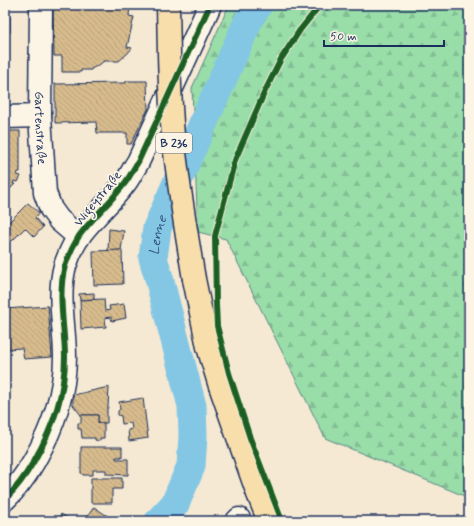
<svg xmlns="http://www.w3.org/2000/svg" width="474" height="526" viewBox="0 0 474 526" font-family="Mynerve,sans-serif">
<defs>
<pattern id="forest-firs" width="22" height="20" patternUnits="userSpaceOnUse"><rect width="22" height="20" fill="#99dda9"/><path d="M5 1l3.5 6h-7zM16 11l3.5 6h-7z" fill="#83be94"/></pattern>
<pattern id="building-back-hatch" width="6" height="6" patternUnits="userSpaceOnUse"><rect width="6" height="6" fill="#d7bb8c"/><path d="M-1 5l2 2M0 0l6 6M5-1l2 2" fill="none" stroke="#b8a17b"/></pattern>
</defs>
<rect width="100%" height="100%" fill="#f5e9d3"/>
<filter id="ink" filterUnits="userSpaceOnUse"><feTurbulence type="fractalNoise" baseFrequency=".025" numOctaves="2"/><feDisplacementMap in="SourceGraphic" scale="8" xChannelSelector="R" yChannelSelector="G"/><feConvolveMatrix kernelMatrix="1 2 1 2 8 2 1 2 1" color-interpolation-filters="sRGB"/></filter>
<g filter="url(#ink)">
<path fill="url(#forest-firs)" stroke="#5a8684" d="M229 5H469V498L325 438 226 239 198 232 192 88Z"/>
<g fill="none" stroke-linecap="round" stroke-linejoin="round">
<path stroke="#84c7e5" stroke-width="29" id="s1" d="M159 521 175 504 191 466 193 436 192 406 159 278 153 258 157 228 249 19 258 5"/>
</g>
<g fill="url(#building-back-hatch)" stroke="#1b2f5e">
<path d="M53 5H130L129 16 134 17 127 47 132 48 128 53 119 61H104L99 65 91 69V70H81V72H62V56H54Z"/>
<rect x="5" y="17" width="5" height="15"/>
<path d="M5 76 9 80V101H5Z"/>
<path d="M126 81H147L148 109 131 144H127V133H97L96 122 55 123V84L126 83Z"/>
<path d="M5 131H20V172H18L17 175 21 176 18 182 14 181 13 184H15L5 194Z"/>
<path d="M28 203 39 213 35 218 43 227 34 237 25 228 12 241 5 234V226Z"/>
<path d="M109 229 124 231 121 250 108 251Z"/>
<path d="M122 250 123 284 94 285 93 251Z"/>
<path d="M94 293V299L80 300 79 294Z"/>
<path d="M104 299 105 311 110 310 109 306 124 304 126 318 112 321 111 317 105 318 106 327 81 329 80 300Z"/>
<path d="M48 306 52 357 24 359 22 348 5 349V309Z"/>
<path d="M109 387 108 408H107V423H98V415H81L73 405V395Z"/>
<path d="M143 398 148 438 129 441 128 430 132 429 131 423 122 424 121 416 118 415V411L120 409 119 402Z"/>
<path d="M81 415H98V423H104V438H100V441L95 440V438H82L81 429H78V423H81Z"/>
<path d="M81 447H122V457H116V459H128V475L106 474V470H93V475H83L81 473Z"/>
<path d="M91 478H122V489H112V503H91Z"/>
<path d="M94 507 109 517 106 521H86L85 520Z"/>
<path d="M61 514 69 519 68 521H56Z"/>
<path d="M51 517 56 521H48Z"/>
</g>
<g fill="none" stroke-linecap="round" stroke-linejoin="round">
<defs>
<g id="minor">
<path id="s2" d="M41 5 40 116 45 193 51 209 59 220 79 237"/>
<path d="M5 117 40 116"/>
<path d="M5 499C17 488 26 475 34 461 53 428 65 395 65 357 65 329 57 294 65 266 68 257 74 244 79 236 93 217 111 202 125 183 130 177 133 169 138 162L210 5"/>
<path d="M237 521 239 519"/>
</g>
<path id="major" d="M194 279 208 347 219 383 258 494 269 521"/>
</defs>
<use href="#minor" stroke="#1b2f5e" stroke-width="25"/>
<use href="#major" stroke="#1b2f5e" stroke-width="25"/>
<use href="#minor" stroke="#fcf5e5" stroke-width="22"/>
<use href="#major" stroke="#f8deab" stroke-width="22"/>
<defs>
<path id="major-bridge" d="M168 5C169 48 169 92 173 135 178 184 186 231 194 279"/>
</defs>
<use href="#major-bridge" stroke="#1b2f5e" stroke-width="25" stroke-linecap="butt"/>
<use href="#major-bridge" stroke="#f8deab" stroke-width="22"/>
<defs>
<g id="cycleway">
<path d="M5 499C17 488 26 475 34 461 53 428 65 395 65 357 65 329 57 294 65 266 68 257 74 244 79 236 93 217 111 202 125 183 130 177 133 169 138 162L210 5"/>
<path d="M282 521 250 438 229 373 217 326 216 304 215 236 235 160 265 91 281 59 300 30 320 5"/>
</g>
</defs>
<use href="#cycleway" stroke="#fcf5e5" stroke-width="8"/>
<use href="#cycleway" stroke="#1b5e20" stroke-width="6"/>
</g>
</g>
<g text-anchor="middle" stroke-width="3.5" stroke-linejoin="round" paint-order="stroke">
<rect fill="#fcf5e5" stroke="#5e6a86" stroke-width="1" x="156" y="133" width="36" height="20" rx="3"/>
<g font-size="12" font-weight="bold" fill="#1b2f5e">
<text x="174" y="147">B 236</text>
</g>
<g font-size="13" fill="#1b2f5e" stroke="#fcf5e5">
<text dy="5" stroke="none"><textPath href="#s2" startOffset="123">Gartenstraße</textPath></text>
<text transform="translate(97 198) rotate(-51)" y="5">Wigeystraße</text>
</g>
<g font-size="14" font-style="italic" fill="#355580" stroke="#fcf5e5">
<text dy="5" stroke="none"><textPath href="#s1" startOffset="301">Lenne</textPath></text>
</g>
</g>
<rect width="474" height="526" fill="none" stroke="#fcf5e5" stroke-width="20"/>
<rect x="10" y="10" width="454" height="506" fill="none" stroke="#1b2f5e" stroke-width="1.5" filter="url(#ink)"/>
<path d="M324 40v6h120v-6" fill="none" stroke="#1b2f5e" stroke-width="2"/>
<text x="330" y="40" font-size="12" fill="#1b2f5e" stroke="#fcf5e5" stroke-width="3" paint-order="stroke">50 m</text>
</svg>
